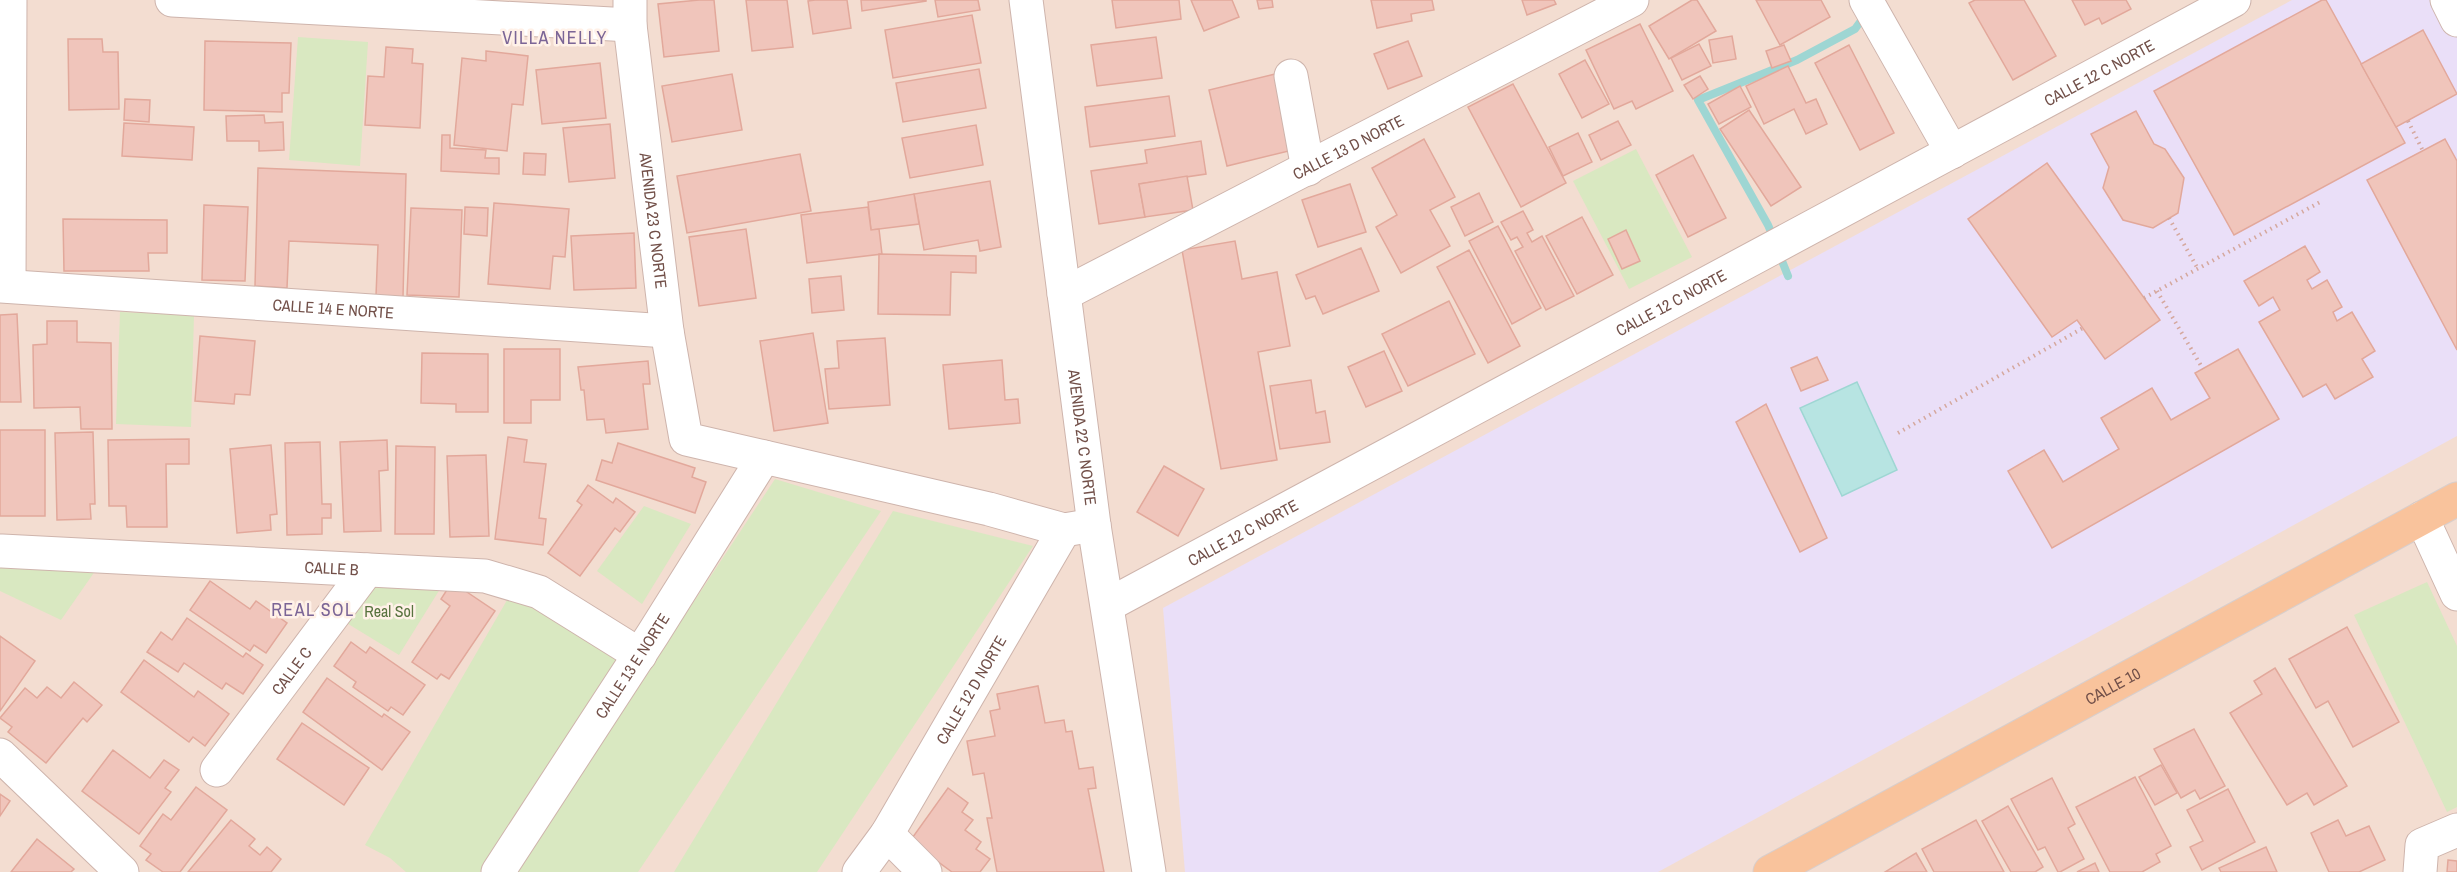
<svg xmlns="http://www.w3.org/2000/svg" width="2457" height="872" viewBox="0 0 2457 872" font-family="'Archivo Narrow',sans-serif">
<rect width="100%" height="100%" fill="#fbede2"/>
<rect fill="#f3ddd1" x="0" y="0" width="2457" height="872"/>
<path fill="#eadff8" d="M2292 0H2457V436L1658 872H1185L1163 608Z"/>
<g fill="#d9e8c1">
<path d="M298 37 368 42 360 166 289 160Z"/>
<path d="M1636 149 1692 257 1629 289 1573 181Z"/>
<path d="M120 312 194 315 191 427 116 424Z"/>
<path d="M775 479 881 511 638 872H515Z"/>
<path d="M644 506 691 524 642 604 597 571Z"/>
<path d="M893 511 1033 546 817 872H674Z"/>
<path d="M0 560 100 564 61 620 0 591Z"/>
<path d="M375 575 445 581 399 655 345 622Z"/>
<path d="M2427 582 2457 646V807L2447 812 2354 615Z"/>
<path d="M510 595 536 600 619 656 480 872H406L390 858 365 845Z"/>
</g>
<path fill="#b7e4e2" stroke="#9ed6d3" stroke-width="1.5" d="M1857 382 1897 470 1842 496 1800 408Z"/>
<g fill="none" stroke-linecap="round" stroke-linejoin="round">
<g stroke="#9ed6d3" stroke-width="8">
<path d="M1774 239 1768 225 1698 100 1797 60 1855 29 1866 14"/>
<path d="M1778 251 1788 276"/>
</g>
</g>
<g fill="#f0c5bb" stroke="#e2a89b" stroke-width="1.5">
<path d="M699 0H714L719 51 664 57 658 4Z"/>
<path d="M746 0H787L793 47 752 51Z"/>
<path d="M815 0H847L851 28 813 34 808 1Z"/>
<path d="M861 0H926V1L862 11Z"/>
<path d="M935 0H978L980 10 938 17Z"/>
<path d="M1112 0H1179L1181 19 1116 28Z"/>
<path d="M1191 0H1232L1239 17 1204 31Z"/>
<path d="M1257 0H1272L1273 7 1259 9Z"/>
<path d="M1371 0H1432L1434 10 1411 14 1412 21 1377 28Z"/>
<path d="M1522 0H1554L1556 4 1527 15Z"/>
<path d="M1692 0H1697L1716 31 1669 59 1649 26Z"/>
<path d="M1756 0H1821L1830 17 1780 45Z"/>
<path d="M1975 0H2024L2056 56 2013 80 1969 3Z"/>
<path d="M2072 0H2126L2131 9 2102 24 2099 18 2085 25Z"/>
<path d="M2322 0H2326L2405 143 2234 235 2154 91Z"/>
<path d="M972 15 981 63 893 78 885 30Z"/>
<path d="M1640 24 1673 91 1636 109 1632 101 1614 109 1586 50Z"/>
<path d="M2423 30 2457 94 2396 127 2361 64Z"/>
<path d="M1732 36 1736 59 1713 63 1709 40Z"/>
<path d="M1156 37 1162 78 1097 86 1091 45Z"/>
<path d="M68 39H102L103 52H118L119 109 69 110Z"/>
<path d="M205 41 291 43 289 93H282V112L204 110Z"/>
<path d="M1408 41 1422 76 1388 89 1374 54Z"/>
<path d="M1699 44 1711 66 1682 80 1671 58Z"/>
<path d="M1784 45 1791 61 1772 68 1766 51Z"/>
<path d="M1849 45 1894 133 1860 150 1815 63Z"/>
<path d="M386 47 413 49 412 63 423 64 420 128 365 125 368 76 384 77Z"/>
<path d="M486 51 528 56 523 105 512 104 507 151 454 145 462 58 486 61Z"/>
<path d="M1585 60 1609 104 1582 118 1559 74Z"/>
<path d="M600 63 606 118 542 124 536 70Z"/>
<path d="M1788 66 1806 103 1816 99 1827 124 1806 134 1794 109 1764 124 1746 86Z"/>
<path d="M979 69 986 108 903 122 896 83Z"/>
<path d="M1279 73 1297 149 1227 166 1209 90Z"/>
<path d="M732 74 742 130 672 142 662 86Z"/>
<path d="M1700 76 1708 89 1693 99 1684 85Z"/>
<path d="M1513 84 1566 183 1521 207 1468 107Z"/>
<path d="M1740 86 1751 107 1719 124 1708 104Z"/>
<path d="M1169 96 1175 136 1090 147 1085 107Z"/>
<path d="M125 99 150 100 149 122 124 120Z"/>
<path d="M1749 110 1801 187 1771 206 1720 129Z"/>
<path d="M2136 111 2154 144 2165 149 2184 178 2178 213 2153 228 2123 220 2103 188 2109 167 2091 134Z"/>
<path d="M264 115 265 123 283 122 284 150 259 151V141H227L226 116Z"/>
<path d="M1618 121 1631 145 1601 160 1589 135Z"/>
<path d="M124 123 194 127 192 160 122 156Z"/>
<path d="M610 124 615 178 569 182 563 128Z"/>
<path d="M976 125 983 165 910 178 902 138Z"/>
<path d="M1578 133 1592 162 1563 176 1549 147Z"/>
<path d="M442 135H450V148L486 150 485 158H499V174L441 171Z"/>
<path d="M1424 139 1455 197 1430 210 1450 246 1401 273 1376 227 1397 215 1372 168Z"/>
<path d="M2445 139 2457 161V350L2367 180Z"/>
<path d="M1201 141 1206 174 1139 184 1145 217 1099 224 1091 171 1147 163 1145 150Z"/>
<path d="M524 153 546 154 545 175 523 174Z"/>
<path d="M800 154 811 211 687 233 677 176Z"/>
<path d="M1693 155 1726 218 1688 237 1656 175Z"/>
<path d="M2047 163 2160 320 2105 359 2077 320 2052 337 1968 219Z"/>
<path d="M258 168 406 174 403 297 376 296 378 245 289 241 287 288 255 286Z"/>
<path d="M1187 176 1193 210 1145 217 1139 184Z"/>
<path d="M990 181 1001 247 980 251 978 240 924 250 914 194Z"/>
<path d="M1350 184 1366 232 1318 247 1302 200Z"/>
<path d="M1479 193 1493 222 1465 236 1451 207Z"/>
<path d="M914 194 919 224 871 230 868 202Z"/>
<path d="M494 203 569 209 565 257 553 256 550 289 488 284Z"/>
<path d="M204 205 248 207 245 281 202 280Z"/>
<path d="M465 207 488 208 487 236 464 234Z"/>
<path d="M868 207 871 230 879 229 882 254 807 263 801 215Z"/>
<path d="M411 208 462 210 459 297 407 295Z"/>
<path d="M1523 211 1533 230 1527 233 1532 242 1542 236 1574 296 1546 310 1515 251 1523 247 1517 237 1511 240 1501 222Z"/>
<path d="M1582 217 1613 275 1577 294 1546 236Z"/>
<path d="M63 219 167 220V253H148L149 271H64Z"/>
<path d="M1498 226 1541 308 1512 324 1469 241Z"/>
<path d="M746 229 756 298 699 306 689 237Z"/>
<path d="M1626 230 1640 261 1622 269 1608 239Z"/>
<path d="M634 233 636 288 574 290 571 236Z"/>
<path d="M1235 241 1242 279 1277 272 1290 346 1258 352 1277 460 1221 469 1182 250Z"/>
<path d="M2305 246 2320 272 2307 280 2312 289 2327 280 2342 307 2333 312 2337 321 2352 312 2375 351 2362 359 2373 377 2335 399 2326 384 2303 397 2259 322 2280 310 2273 297 2259 306 2244 281Z"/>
<path d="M1361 248 1379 291 1323 314 1315 296 1306 299 1296 275Z"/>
<path d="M1469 250 1520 346 1488 363 1437 267Z"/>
<path d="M879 254 976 256V273L951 272 950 315 878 314Z"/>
<path d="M841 276 844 310 812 313 809 279Z"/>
<path d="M1449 301 1475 354 1408 386 1382 334Z"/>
<path d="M17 314 21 402H0V315Z"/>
<path d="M47 321H77V342L111 343 112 429H81L80 407 34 408 33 345 47 344Z"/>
<path d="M813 333 828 423 774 431 760 341Z"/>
<path d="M200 336 255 341 250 395 235 394 234 404 195 401Z"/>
<path d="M885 338 890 405 829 409 825 369 839 368 837 341Z"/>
<path d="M504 349H560V400H531V423H504Z"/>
<path d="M2238 349 2279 419 2052 548 2008 471 2044 450 2063 482 2119 449 2101 418 2152 388 2171 420 2210 398 2195 373Z"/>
<path d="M1384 351 1402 391 1366 407 1348 367Z"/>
<path d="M422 353 488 354V412H456V404L421 403Z"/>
<path d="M1817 357 1828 380 1801 391 1791 368Z"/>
<path d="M1002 360 1005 400 1018 399 1020 423 949 429 943 365Z"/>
<path d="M648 361 650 384H643L648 429 606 433 604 419 587 420 584 390H581L578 367Z"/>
<path d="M1311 380 1316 413 1325 411 1330 442 1280 449 1270 386Z"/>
<path d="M1766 404 1827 538 1800 552 1736 422Z"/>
<rect x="0" y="430" width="45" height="86"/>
<path d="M93 432 95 504H90L91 519 57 520 55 433Z"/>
<path d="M508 437 527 440 524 462 546 464 539 518 546 519 543 545 495 539Z"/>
<path d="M189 439V464H166L167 527H127L126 506H109L108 440Z"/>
<path d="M387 440 388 470 379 471 381 531 344 532 340 442Z"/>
<path d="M320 442 322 504H331V518H322V534L287 535 285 443Z"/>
<path d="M618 443 695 468 692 477 706 482 695 513 596 480 602 460 612 463Z"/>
<path d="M271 445 277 514 270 515 271 530 237 533 230 449Z"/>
<path d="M396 446 435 447 434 534H395Z"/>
<path d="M486 455 489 536 450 537 447 456Z"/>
<path d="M1164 466 1204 489 1178 536 1137 512Z"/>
<path d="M588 485 613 503 616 498 635 512 620 532 615 528 580 576 548 553 582 505 577 501Z"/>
<path d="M210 581 250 609 256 601 287 623 266 653 254 645 250 651 190 610Z"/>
<path d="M452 582 495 611 449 679 441 674 437 679 412 662 450 606 441 599Z"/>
<path d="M187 618 243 657 246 653 263 665 243 694 226 683 222 689 184 663 178 672 147 652 161 632 172 640Z"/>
<path d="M2347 627 2399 722 2353 747 2328 701 2316 708 2289 659Z"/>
<path d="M0 636 35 661 0 711Z"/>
<path d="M351 642 366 653 370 647 425 685 403 715 391 707 388 711 353 687 356 682 334 666Z"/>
<path d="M144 660 194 697 198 691 229 714 205 746 193 737 189 742 121 692Z"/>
<path d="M2275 668 2347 786 2314 805 2307 793 2287 805 2230 713 2262 694 2254 681Z"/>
<path d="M327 678 382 717 384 714 410 732 382 770 303 712Z"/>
<path d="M74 682 102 705 87 722 83 718 46 763 8 732 12 727 0 718 25 688 37 698 47 687 61 698Z"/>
<path d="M1038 686 1045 723 1064 720 1066 732 1072 731 1079 769 1093 767 1096 788 1088 789 1104 872H997L987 818H992L984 773 973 775 967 741 995 736 990 711 1000 709 997 694Z"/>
<path d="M302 723 369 768 344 805 277 759Z"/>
<path d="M2194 729 2225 786 2200 799 2195 790 2181 798 2154 749Z"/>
<path d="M113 750 150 778 164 760 179 770 165 788 171 792 139 834 82 791Z"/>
<path d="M2161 765 2177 793 2155 805 2139 777Z"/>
<path d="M2135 777 2171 846 2156 854 2160 862 2142 872H2110L2076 807Z"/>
<path d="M2052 778 2075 824 2068 828 2084 859 2060 872H2058L2045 847 2038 850 2011 799Z"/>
<path d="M196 787 227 810 180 872H163L146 860 151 854 140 846 163 814 171 820Z"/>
<path d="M948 788 968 803 962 812 973 820 965 830 981 842 976 849 990 859 980 872H952L910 841Z"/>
<path d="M2228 789 2255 842 2202 870 2190 847 2203 841 2187 810Z"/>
<path d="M0 794 10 801 0 816Z"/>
<path d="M2008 806 2043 867 2035 872H2011L1982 821Z"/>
<path d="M231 820 255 839 249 846 260 855 267 847 281 859 271 872H188Z"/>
<path d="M1976 820 2004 872H1934L1922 849Z"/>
<path d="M2338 820 2346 836 2369 826 2385 860 2359 872H2329L2311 833Z"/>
<path d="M37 839 74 869 71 872H11Z"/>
<path d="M2266 847 2277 872H2221L2219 868Z"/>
<path d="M1916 853 1927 872H1885Z"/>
<path d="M2448 860 2457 861V872H2447Z"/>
<path d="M2095 863 2099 872H2077Z"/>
</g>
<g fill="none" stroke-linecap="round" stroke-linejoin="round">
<defs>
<g id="minor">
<path d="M172 0 630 25"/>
<path id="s1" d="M630 0V25L667 331 686 439 989 509 1064 530 1094 525"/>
<path id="s2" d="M1026 0 1094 525 1149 872"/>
<path d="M1866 0 1952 152"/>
<path d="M2447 0 2457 20"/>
<path d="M1291 76 1308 169"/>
<path id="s3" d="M0 286 667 331"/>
<path d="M9 286 10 0"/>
<path id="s4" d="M1064 294 1632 0"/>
<path d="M2422 518 2457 594"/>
<path id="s5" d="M2 551 485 576 539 592 640 655"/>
<path id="s6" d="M1108 605 2234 0"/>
<path d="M0 755 122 872"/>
<path id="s7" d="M217 770 367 570"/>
<path d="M887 834 925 872"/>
<path id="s8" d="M498 872 653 634 764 457"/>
<path id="s9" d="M859 872 887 834 1064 530"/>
<path d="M2420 872 2422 845 2457 830"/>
</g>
<g id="major">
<path id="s10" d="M1770 872 2457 499"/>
</g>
</defs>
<use href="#minor" stroke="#ceb4ac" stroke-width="35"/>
<use href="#major" stroke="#d8cecc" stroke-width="35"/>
<g stroke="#d5a89e" stroke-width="4" stroke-dasharray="1.5 4.5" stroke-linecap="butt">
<path d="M2408 121 2423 151"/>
<path d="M2169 218 2198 269"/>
<path d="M2157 291 2203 369"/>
<path d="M2144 298 2322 201"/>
<path d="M1898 433 2083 328"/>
</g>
<use href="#minor" stroke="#fff" stroke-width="33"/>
<use href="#major" stroke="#f9c39c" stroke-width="33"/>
</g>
<g text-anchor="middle" stroke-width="5" stroke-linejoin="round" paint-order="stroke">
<g font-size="16" fill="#725049" stroke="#fff1e8">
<text dy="6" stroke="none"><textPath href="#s6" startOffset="1125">CALLE 12 C NORTE</textPath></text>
<text dy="6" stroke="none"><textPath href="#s4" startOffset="320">CALLE 13 D NORTE</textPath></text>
<text dy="6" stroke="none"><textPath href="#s1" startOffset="222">AVENIDA 23 C NORTE</textPath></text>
<text dy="6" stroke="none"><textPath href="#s6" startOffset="639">CALLE 12 C NORTE</textPath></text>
<text dy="6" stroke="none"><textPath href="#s3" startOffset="334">CALLE 14 E NORTE</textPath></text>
<text dy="6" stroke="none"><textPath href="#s2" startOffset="441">AVENIDA 22 C NORTE</textPath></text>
<text dy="6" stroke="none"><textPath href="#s6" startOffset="153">CALLE 12 C NORTE</textPath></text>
<text dy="6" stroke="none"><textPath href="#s5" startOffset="330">CALLE B</textPath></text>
<text dy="6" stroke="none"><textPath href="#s8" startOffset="246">CALLE 13 E NORTE</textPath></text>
<text dy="6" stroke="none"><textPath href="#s7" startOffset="124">CALLE C</textPath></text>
<text dy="6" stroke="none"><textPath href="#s10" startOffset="390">CALLE 10</textPath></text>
<text dy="6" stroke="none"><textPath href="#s9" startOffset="214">CALLE 12 D NORTE</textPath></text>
</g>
<g font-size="16" fill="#58733f" stroke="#fff1e8">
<text x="389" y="617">Real Sol</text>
</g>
<g font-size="18" letter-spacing="1.5" fill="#7b6596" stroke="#fff1e8">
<text x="555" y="44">VILLA NELLY</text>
<text x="313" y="616">REAL SOL</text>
</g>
</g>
</svg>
